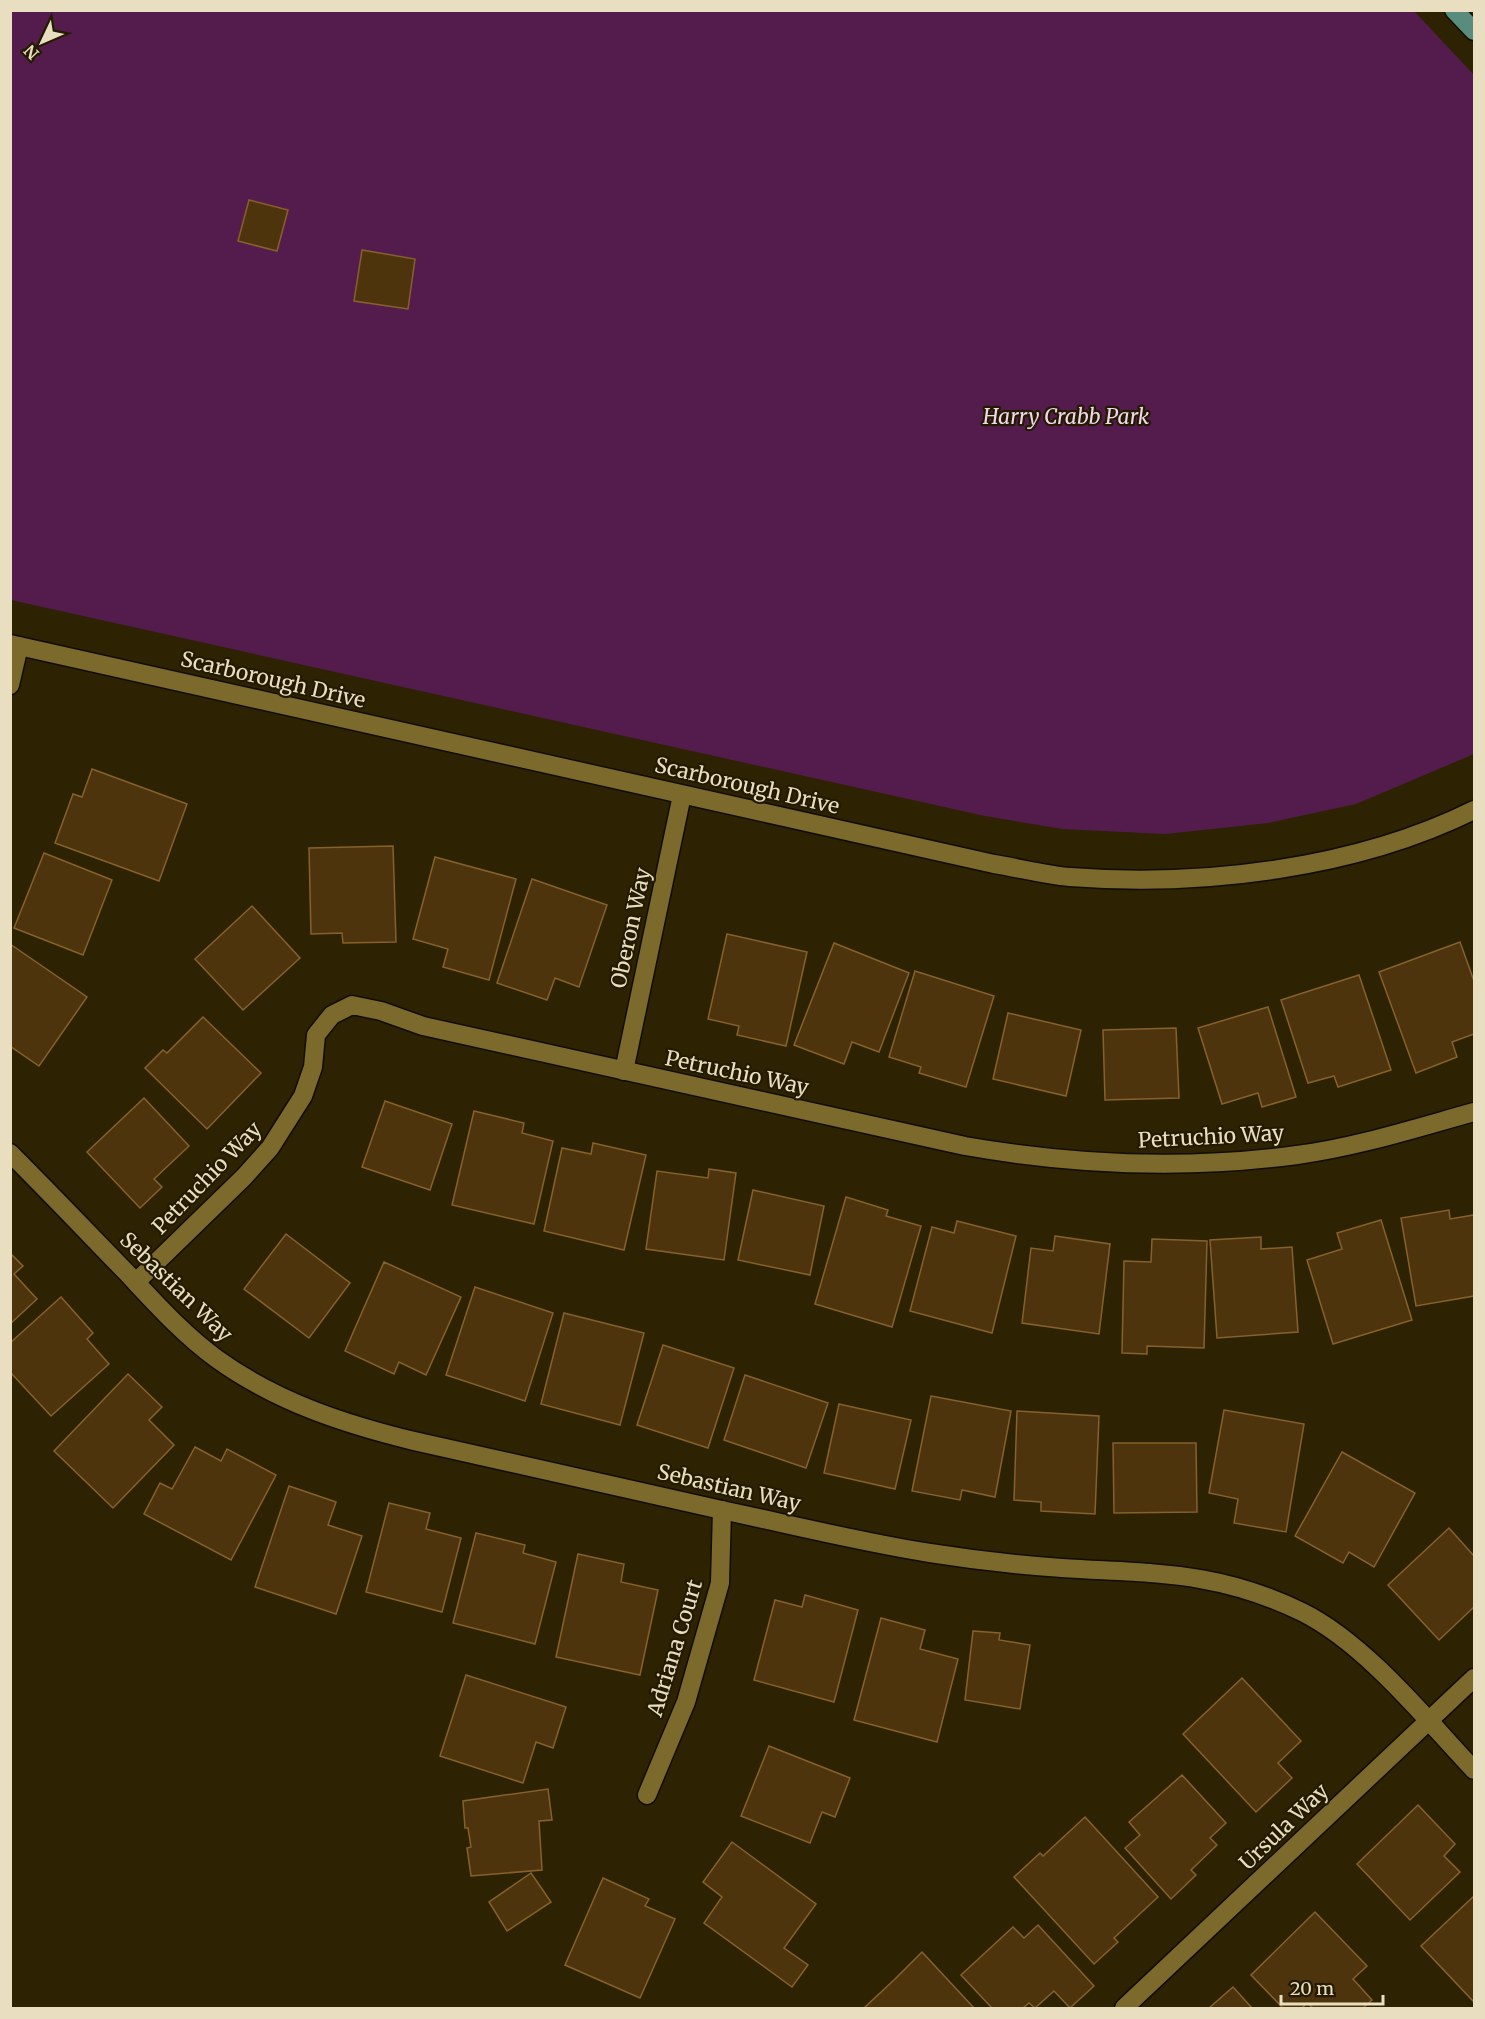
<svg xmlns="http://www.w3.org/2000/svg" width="1485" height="2019" viewBox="0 0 1485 2019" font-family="Merriweather,serif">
<rect width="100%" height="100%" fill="#2d2302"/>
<path fill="#541c4d" d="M1413 10 1474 75V754L1356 804 1268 823 1165 834 1062 829 985 816 11 600V11Z"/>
<g fill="#4e340d" stroke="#86612c" stroke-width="1.5">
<path d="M249 200 288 210 277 251 238 241Z"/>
<path d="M362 250 415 259 408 309 354 301Z"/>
<path d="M92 769 187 804 159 881 55 843 73 794 82 797Z"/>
<path d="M393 846 396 942 343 943 342 933 311 934 309 848Z"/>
<path d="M44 853 112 880 83 955 14 928Z"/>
<path d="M435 857 516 879 489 980 443 967 448 949 413 939Z"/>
<path d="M532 879 607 905 579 987 555 978 547 1000 497 983Z"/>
<path d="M252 906 300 958 243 1010 195 959Z"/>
<path d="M727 934 807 952 786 1046 737 1035 739 1026 708 1019Z"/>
<path d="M1460 942 1474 981V1034L1452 1042 1457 1057 1416 1073 1379 972Z"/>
<path d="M834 943 909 973 879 1052 852 1042 844 1064 794 1045Z"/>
<path d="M10 944 87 997 39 1066 10 1046Z"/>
<path d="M915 971 994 996 966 1087 919 1073 921 1067 889 1057Z"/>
<path d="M1359 975 1391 1070 1338 1087 1334 1076 1308 1083 1281 1000Z"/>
<path d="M1268 1007 1296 1097 1262 1107 1258 1093 1222 1104 1198 1028Z"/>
<path d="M1008 1013 1081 1030 1066 1096 993 1079Z"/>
<path d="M203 1017 261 1073 207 1129 145 1068 163 1050 167 1053Z"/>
<path d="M1176 1028 1179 1098 1105 1100 1103 1030Z"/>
<path d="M144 1098 189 1146 154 1179 162 1187 140 1208 87 1152Z"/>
<path d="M385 1101 452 1124 430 1190 362 1167Z"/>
<path d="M474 1111 524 1123 522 1133 553 1141 534 1224 452 1205Z"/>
<path d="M593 1143 646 1155 624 1250 544 1231 562 1148 591 1154Z"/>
<path d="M709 1169 736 1173 724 1260 646 1249 657 1171 708 1178Z"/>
<path d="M753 1190 824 1206 810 1275 738 1260Z"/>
<path d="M846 1197 888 1210 886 1216 921 1226 892 1327 815 1304Z"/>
<path d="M1449 1210 1450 1219 1474 1215V1296L1416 1306 1401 1218Z"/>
<path d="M1381 1220 1412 1320 1333 1344 1307 1260 1342 1249 1337 1233Z"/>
<path d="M957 1221 1016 1236 992 1333 910 1311 932 1227 954 1233Z"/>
<path d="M286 1234 350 1283 309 1338 244 1289Z"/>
<path d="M1055 1236 1110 1244 1099 1334 1022 1323 1031 1248 1053 1251Z"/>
<path d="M1261 1237V1249L1292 1247 1298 1332 1217 1338 1210 1240Z"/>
<path d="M1152 1239 1207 1241 1204 1348 1147 1346V1354L1122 1353 1124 1261 1151 1262Z"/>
<path d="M10 1253 23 1266 14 1274 37 1299 10 1324Z"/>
<path d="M384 1262 461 1297 426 1375 399 1362 394 1374 345 1351Z"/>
<path d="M475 1287 553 1313 525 1401 446 1375Z"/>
<path d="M61 1297 93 1333 87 1339 109 1364 51 1416 10 1372V1343Z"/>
<path d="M564 1313 644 1333 620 1425 541 1404Z"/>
<path d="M663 1345 734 1368 708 1448 637 1425Z"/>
<path d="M128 1374 162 1407 149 1420 174 1445 113 1508 54 1451Z"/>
<path d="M745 1375 828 1403 806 1468 724 1440Z"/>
<path d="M931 1396 1011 1411 995 1497 962 1490 960 1500 912 1491Z"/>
<path d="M839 1404 911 1420 895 1489 824 1473Z"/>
<path d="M1224 1410 1304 1424 1286 1532 1234 1523 1238 1499 1209 1493Z"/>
<path d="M1017 1411 1099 1416 1095 1514 1041 1511V1502L1014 1500Z"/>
<path d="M1113 1443H1196L1197 1512 1114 1513Z"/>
<path d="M195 1447 221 1461 227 1449 276 1475 231 1560 144 1514 160 1483 172 1489Z"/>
<path d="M1342 1452 1415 1493 1374 1567 1349 1552 1343 1563 1295 1536Z"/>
<path d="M289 1486 336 1502 328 1525 362 1536 336 1614 255 1587Z"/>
<path d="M389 1503 430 1513 426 1529 461 1538 442 1612 366 1592Z"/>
<path d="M1449 1528 1474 1556V1607L1439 1640 1388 1585Z"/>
<path d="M476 1533 525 1545 523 1553 556 1562 535 1644 453 1623Z"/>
<path d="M578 1554 624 1564 621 1582 658 1590 640 1675 556 1657Z"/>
<path d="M805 1595 858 1610 834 1702 754 1680 775 1600 802 1607Z"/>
<path d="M881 1618 925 1630 920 1649 958 1659 937 1742 854 1720Z"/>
<path d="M973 1631 1000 1633 999 1640 1030 1645 1020 1709 965 1700Z"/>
<path d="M466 1675 566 1707 553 1748 536 1742 523 1783 440 1756Z"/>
<path d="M1242 1678 1301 1741 1278 1763 1292 1778 1256 1812 1183 1734Z"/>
<path d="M769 1746 850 1778 835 1817 822 1812 810 1843 741 1816Z"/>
<path d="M1182 1775 1226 1823 1210 1838 1217 1845 1191 1870 1196 1875 1171 1899 1125 1848 1140 1835 1129 1822Z"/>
<path d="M548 1789 552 1820 539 1821 542 1870 471 1876 467 1848 471 1847 468 1828H465L463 1801Z"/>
<path d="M1418 1805 1455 1844 1444 1856 1460 1872 1410 1920 1357 1864Z"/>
<path d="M1085 1817 1158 1897 1114 1938 1118 1942 1094 1964 1014 1877 1040 1853 1043 1856Z"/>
<path d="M732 1842 816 1904 784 1948 808 1965 792 1987 704 1923 722 1897 703 1882Z"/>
<path d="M531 1873 551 1902 507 1931 489 1902Z"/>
<path d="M603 1878 649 1899 645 1906 675 1919 640 1998 565 1965Z"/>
<path d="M1474 1896V2002L1421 1946Z"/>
<path d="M1315 1912 1367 1966 1353 1979 1372 2000 1363 2008H1313L1307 2003 1302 2008H1283L1251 1975Z"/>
<path d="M1038 1925 1094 1986 1070 2008 1054 1991 1035 2008 1029 2003 1023 2008H992L961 1975 1013 1927 1024 1938Z"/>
<path d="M922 1952 974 2008H864L895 1979Z"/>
<path d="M1233 1987 1252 2008H1209Z"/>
</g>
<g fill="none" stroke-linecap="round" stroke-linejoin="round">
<defs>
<g id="minor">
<path d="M10 644 994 864C1019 868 1045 875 1070 877 1202 887 1355 869 1474 810"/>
<path d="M10 685 19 646"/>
<path d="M624 1071 682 795"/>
<path d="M10 1153C50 1193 89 1234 128 1274 156 1304 184 1335 217 1359 277 1402 344 1424 414 1441 515 1463 616 1486 717 1509 788 1524 859 1542 930 1553 974 1560 1018 1565 1062 1568 1153 1574 1216 1570 1302 1612 1365 1643 1426 1719 1474 1770"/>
<path d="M136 1282 244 1177 270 1148 303 1096 313 1067 316 1035 332 1015 352 1005 381 1011 423 1026 965 1146C1074 1165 1186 1170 1297 1155 1357 1147 1416 1128 1474 1112"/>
<path d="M647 1795 686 1702 720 1583 722 1510"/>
<path d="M1124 2008 1474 1678"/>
</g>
<path id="major" d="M1454 10 1474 31"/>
</defs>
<use href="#minor" stroke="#120d00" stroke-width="21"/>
<use href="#major" stroke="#120d00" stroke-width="21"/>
<use href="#minor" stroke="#7c6a2c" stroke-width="18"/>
<use href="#major" stroke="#5a8c7e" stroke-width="18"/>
</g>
<g text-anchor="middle" stroke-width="4.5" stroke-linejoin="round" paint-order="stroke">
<g font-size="21" font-style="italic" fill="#f0d7eb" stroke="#231a00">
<text x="1066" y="424">Harry Crabb Park</text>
</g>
<g font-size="21" fill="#e9dfc0" stroke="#231a00">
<text transform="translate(273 680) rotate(13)" y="7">Scarborough Drive</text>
<text transform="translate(747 786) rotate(13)" y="7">Scarborough Drive</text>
<text transform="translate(631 928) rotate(-78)" y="7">Oberon Way</text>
<text transform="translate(737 1073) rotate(12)" y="7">Petruchio Way</text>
<text transform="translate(1211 1137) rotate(-3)" y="7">Petruchio Way</text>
<text transform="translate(207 1178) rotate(-46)" y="7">Petruchio Way</text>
<text transform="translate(176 1287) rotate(44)" y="7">Sebastian Way</text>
<text transform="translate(729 1488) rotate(13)" y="7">Sebastian Way</text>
<text transform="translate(675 1648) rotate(-73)" y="7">Adriana Court</text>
<text transform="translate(1284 1827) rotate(-44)" y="7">Ursula Way</text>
</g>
</g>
<rect width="1485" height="2019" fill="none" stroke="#e9dfc0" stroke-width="24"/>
<g transform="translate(42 42) rotate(226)" stroke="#231a00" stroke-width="4.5" paint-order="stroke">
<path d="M0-4.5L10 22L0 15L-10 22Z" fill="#e9dfc0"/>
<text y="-9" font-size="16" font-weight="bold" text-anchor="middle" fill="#e9dfc0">N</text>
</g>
<path d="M1281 1995v9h102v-9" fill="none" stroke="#e9dfc0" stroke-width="3"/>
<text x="1290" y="1995" font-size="18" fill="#e9dfc0" stroke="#231a00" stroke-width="4.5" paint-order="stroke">20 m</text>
</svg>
